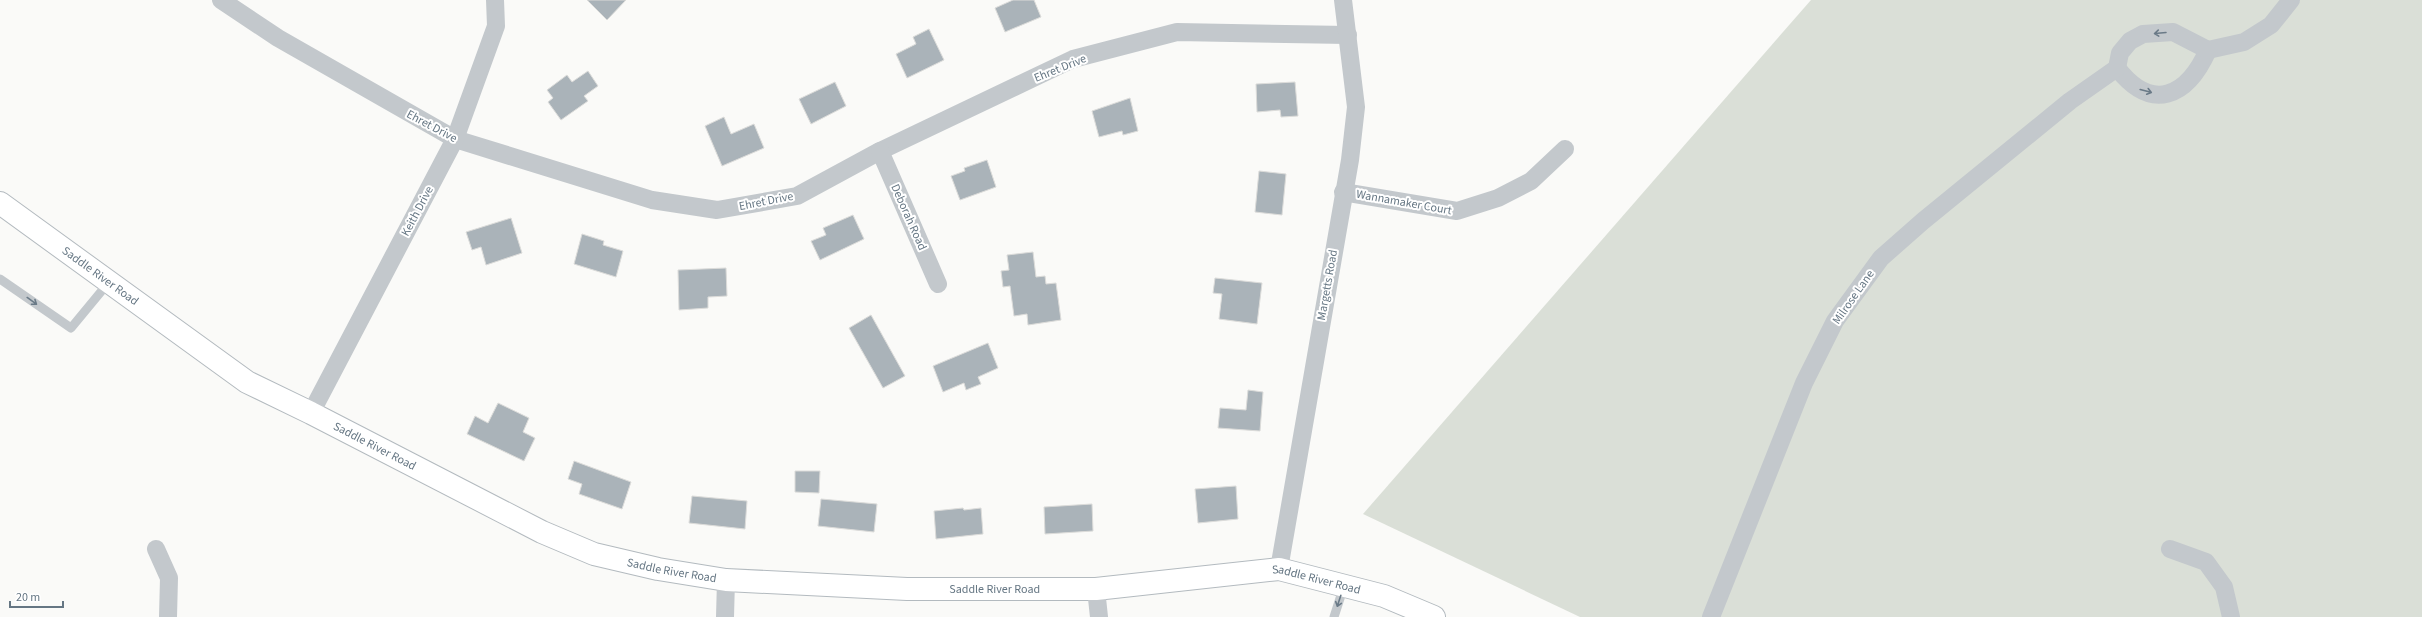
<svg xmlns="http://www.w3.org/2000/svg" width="2422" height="617" viewBox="0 0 2422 617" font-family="'Source Sans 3',sans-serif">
<rect width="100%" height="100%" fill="#fafaf8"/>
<path fill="#dadfd7" d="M1811 0H2422V617H1580L1363 514Z"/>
<g fill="#aab3b9" stroke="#dcdcda">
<path d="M587 0H626L607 20Z"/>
<path d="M1013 0H1034L1041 17 1005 32 995 8Z"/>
<path d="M929 29 944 60 907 78 896 54 916 44 913 37Z"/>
<path d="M588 71 598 86 584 96 588 101 561 120 548 102 553 98 547 90 567 75 572 82Z"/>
<path d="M835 82 846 106 811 124 799 99Z"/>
<path d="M1295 82 1298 116 1281 117 1280 110 1257 112 1256 84Z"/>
<path d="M1130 98 1138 131 1123 135 1122 131 1099 137 1092 111Z"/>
<path d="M724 117 731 134 754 124 764 148 722 166 705 126Z"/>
<path d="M987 160 996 187 960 200 951 176 965 171 964 168Z"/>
<path d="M1259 171 1286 174 1282 215 1255 212Z"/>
<path d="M853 215 864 239 820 260 811 241 826 235 823 228Z"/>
<path d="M511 218 522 253 486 265 481 247 472 250 466 232Z"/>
<path d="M582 234 604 241 603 245 623 251 616 277 574 264Z"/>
<path d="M1033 252 1036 277 1045 276 1046 284 1056 283 1061 320 1028 325 1027 314 1014 316 1010 286 1003 287 1001 271 1009 270 1007 255Z"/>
<path d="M726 268 727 296 708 297V308L679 310 678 270Z"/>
<path d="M1215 278 1262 283 1257 324 1219 319 1222 294 1213 293Z"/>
<path d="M871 315 905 376 883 388 849 328Z"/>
<path d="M988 343 998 368 978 377 981 384 966 390 964 383 943 392 933 366Z"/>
<path d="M1248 390 1263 392 1260 431 1218 428 1220 408 1246 410Z"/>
<path d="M498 403 529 418 523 432 535 438 524 461 467 434 475 416 488 423Z"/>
<path d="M574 461 631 482 622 509 579 494 582 484 568 479Z"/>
<path d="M795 471H820L819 493 795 492Z"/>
<path d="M1236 486 1238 519 1198 523 1195 489Z"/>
<path d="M692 496 747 501 745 529 689 523Z"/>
<path d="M821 499 877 504 874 532 818 526Z"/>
<path d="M1092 504 1093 531 1045 534 1044 507Z"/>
<path d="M963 508 964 510 981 508 983 534 936 539 934 511Z"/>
</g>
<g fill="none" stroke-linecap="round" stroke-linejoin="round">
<defs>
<g id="secondary">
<path id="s1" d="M0 203 247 382 311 413 542 532 594 554 658 569 726 580 907 589H1096L1279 569 1384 596 1434 617"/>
</g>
</defs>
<use href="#secondary" stroke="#b3babf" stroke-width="24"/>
<g stroke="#c3c8cc" stroke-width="9">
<path d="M0 279 71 328 109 282"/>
<path d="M1334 617 1344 586"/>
</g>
<g stroke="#c3c8cc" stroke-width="18">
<path d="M221 0 278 38 455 139 652 200 717 210 797 196 880 151 1073 59 1177 32 1348 35"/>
<path d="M2117 68C2152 113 2187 97 2208 50"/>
<path d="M880 151 938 284"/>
<path d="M1343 192 1457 211 1498 198 1531 181 1565 149"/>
<path d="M311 413 455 139 496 26 495 0"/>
<path d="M156 549 169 578 168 617"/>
<path d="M2170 549 2206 562 2224 587 2231 617"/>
<path d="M1279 569 1350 160 1356 107 1343 0"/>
<path d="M1096 589 1099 617"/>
<path d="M725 617 726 580"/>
<path d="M1711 617 1804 383 1835 321 1881 258 1923 221 2070 101 2117 68 2120 53 2130 41 2143 34 2173 32 2208 50 2244 42 2271 25 2291 0"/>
</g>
<use href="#secondary" stroke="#fff" stroke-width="22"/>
</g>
<defs><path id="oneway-shaft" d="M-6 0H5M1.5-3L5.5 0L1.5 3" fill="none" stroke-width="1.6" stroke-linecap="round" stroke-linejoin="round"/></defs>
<g stroke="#6a7a87">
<use href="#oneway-shaft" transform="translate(2160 33) rotate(175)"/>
<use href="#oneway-shaft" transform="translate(2146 91) rotate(15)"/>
<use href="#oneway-shaft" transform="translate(32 301) rotate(36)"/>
<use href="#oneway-shaft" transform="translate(1339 601) rotate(108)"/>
</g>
<g text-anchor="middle" stroke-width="4" stroke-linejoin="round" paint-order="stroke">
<g font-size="12" fill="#657683" stroke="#fff">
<text transform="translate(1060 68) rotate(-22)" y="4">Ehret Drive</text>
<text transform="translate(432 126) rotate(28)" y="4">Ehret Drive</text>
<text transform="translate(766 201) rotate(-11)" y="4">Ehret Drive</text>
<text transform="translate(1404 202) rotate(10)" y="4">Wannamaker Court</text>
<text transform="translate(417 211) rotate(-62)" y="4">Keith Drive</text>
<text transform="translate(909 217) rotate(66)" y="4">Deborah Road</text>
<text dy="4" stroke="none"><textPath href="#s1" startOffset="124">Saddle River Road</textPath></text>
<text transform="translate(1327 285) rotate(-80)" y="4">Margetts Road</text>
<text transform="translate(1853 297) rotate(-55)" y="4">Milrose Lane</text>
<text dy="4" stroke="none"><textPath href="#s1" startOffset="448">Saddle River Road</textPath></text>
<text dy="4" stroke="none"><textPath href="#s1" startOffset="772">Saddle River Road</textPath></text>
<text dy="4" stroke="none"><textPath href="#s1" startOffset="1420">Saddle River Road</textPath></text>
<text dy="4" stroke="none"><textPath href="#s1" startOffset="1096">Saddle River Road</textPath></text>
</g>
</g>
<path d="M10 601v6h53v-6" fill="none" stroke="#657683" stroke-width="2"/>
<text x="16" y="601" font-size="12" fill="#657683" stroke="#ffffff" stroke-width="3" paint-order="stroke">20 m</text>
</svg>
